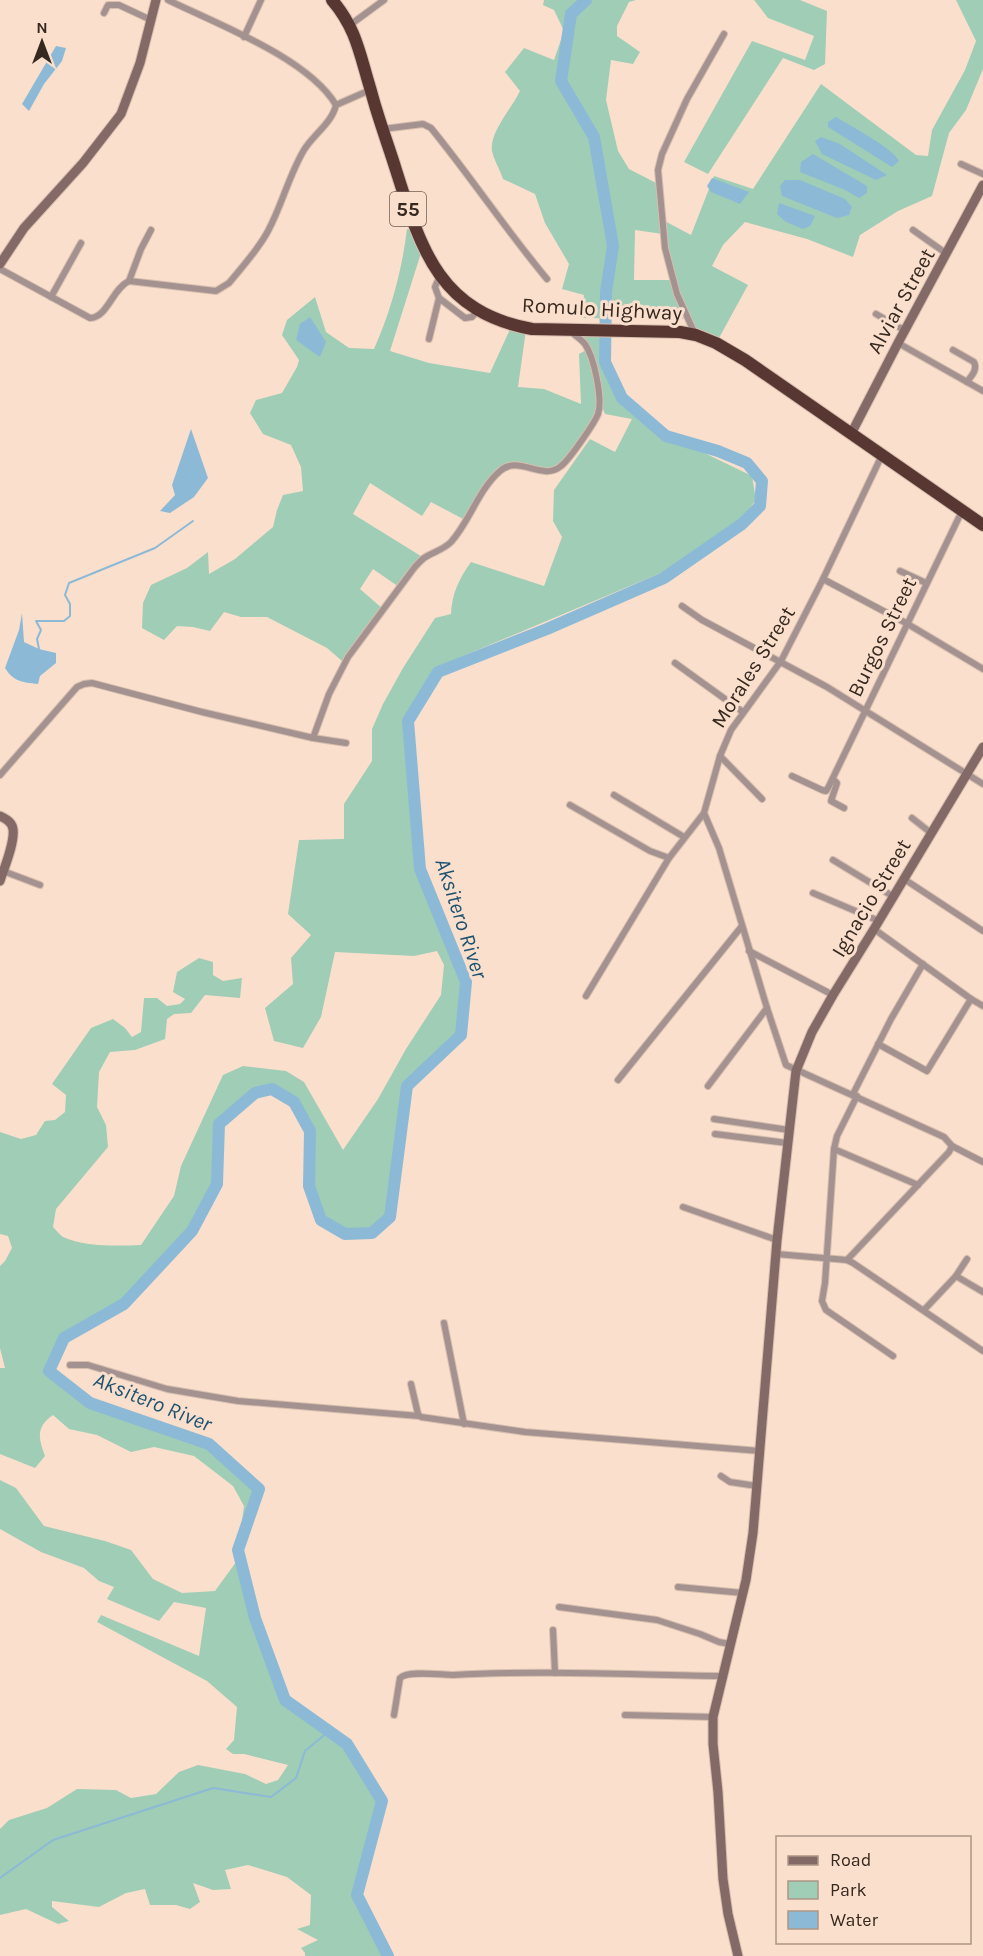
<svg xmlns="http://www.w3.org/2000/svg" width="983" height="1956" viewBox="0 0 983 1956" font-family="Karla,sans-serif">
<rect width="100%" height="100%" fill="#fbdfcd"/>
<g fill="#9fcdb6" fill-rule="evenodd">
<path d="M544 0H636L629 2 617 26V36L640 52 633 64 611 60 606 100 618 151 629 169 658 184 661 219 691 235 714 176 753 189 821 84 916 155 928 156 932 130 965 70 976 41 956 0H983V69L966 110 949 133 932 196 898 211 860 235 853 257 807 239 745 222 723 245 712 266 748 285 719 338 692 327 681 306 683 319 581 318 584 295 562 289 569 264 545 223 535 194 503 179C500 170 494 160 492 151 489 133 512 108 520 91L505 72 524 48 554 60 564 31 554 10 543 5ZM635 230 663 234 672 280H634Z"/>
<path d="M754 0H800L827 11 825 64 814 70 783 58 708 174 684 162 752 41 805 60 814 36 768 18Z"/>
<path d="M407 229 415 231 421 253 390 351 429 363 490 373 511 327 526 330 518 387 544 389 581 404 579 354 588 349 584 337H603L605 362 622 398 663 433 752 476 756 500 741 519 663 572 437 667 405 716 415 868 447 948 466 982 461 1035 407 1086 390 1217 372 1233 345 1234 321 1220 309 1186 310 1131 294 1102 272 1089 255 1093 220 1124 217 1184 192 1231 124 1304 64 1338 49 1371 90 1403 209 1444 259 1489 238 1550 244 1506 233 1486 194 1456 154 1447 131 1452 97 1435 69 1429 53 1415C36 1427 38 1438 45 1456L35 1468 0 1454V1368H5L0 1348V1266L5 1261 12 1248 8 1236 0 1234V1132L21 1139 36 1135 45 1121 55 1120 65 1112 66 1095 52 1084 91 1028 113 1019 125 1028 132 1037 141 1032 144 998H157L167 1006 180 1004 185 999 173 992 177 972 199 958 213 962V975L223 981 242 978 240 998 205 995 191 1013 174 1014 167 1019 165 1039 135 1050 110 1052 99 1072 97 1107 106 1125 108 1147 56 1209 53 1227C56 1230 60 1235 63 1237 84 1247 118 1246 141 1245L174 1196 181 1166 223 1075 243 1066 286 1071 304 1082 343 1150 378 1099 406 1049 441 995 444 965 437 951 414 956 335 952 321 1017 303 1048 274 1041 265 1008 293 984 291 958 311 935 288 914 299 840 344 839V804L372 761V729L383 704 403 668 435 618 451 614C452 593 459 579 471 562L544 586 562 537 553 521 554 490 590 439 615 452 632 419 605 414 600 402C597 422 570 458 554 470L519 464 501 470 465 520 431 502 422 516 370 483 353 514 424 558 399 587 373 569 360 589 383 609 342 667V661L327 648 267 617H241L224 612 210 631 193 627 177 626 164 640 142 628 143 603 151 585 187 568 208 552 209 574 235 559 273 527 277 510 283 495 303 491 301 467 291 445 263 434 250 413 256 400 282 393 297 367 299 360 282 335 287 320 315 297 326 332 349 348 374 349C391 311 402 270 407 229Z"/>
<path d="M0 1480 16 1488 44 1526 105 1541 131 1550 153 1579 182 1593 215 1591 239 1558 285 1700 347 1744 382 1801 357 1895 388 1956H305V1953L301 1948 318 1940 297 1929 310 1925 311 1895 287 1877 248 1865 225 1870 231 1889 213 1890 193 1883 200 1902 190 1909 176 1905H150L145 1889 126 1893 99 1907 52 1901V1907L69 1921 58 1924 26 1909 0 1915V1829L9 1820 47 1808 77 1789 116 1790 131 1798 156 1794 179 1772 198 1765 245 1774 266 1784 278 1780 288 1765 244 1754H233L226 1749 234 1740 237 1707 207 1681 97 1622 101 1615 199 1656 206 1608 174 1602 159 1621 107 1599 114 1587 99 1581 84 1568 41 1552 0 1529Z"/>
</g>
<g fill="#8cbad6">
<path d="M56 46 66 48 62 61 44 84 29 111 22 104Z"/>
<path d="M836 117C850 126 893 148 899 161L892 167 828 127V122Z"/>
<path d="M821 137 840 144 887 175 876 180 822 154 815 141Z"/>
<path d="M813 154 867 186V193L859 198 845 190 800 172 801 162Z"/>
<path d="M712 178 749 192 740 204 711 192 707 186Z"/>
<path d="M785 180H800L845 199 852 207 849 215 837 218 782 196 780 186Z"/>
<path d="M779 203 815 216 810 226 803 229 786 222 777 214Z"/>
<path d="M310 317 326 342 320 357 296 340 300 324Z"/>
<path d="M191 429 208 478 194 497 170 513 160 511 175 495 172 485Z"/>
<path d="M22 613 24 642 39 649 56 653V663L40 676 38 684C22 682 14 682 5 668L19 630Z"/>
</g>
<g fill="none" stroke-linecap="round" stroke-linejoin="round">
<g stroke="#8cbad6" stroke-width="2">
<path d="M39 649 37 639 41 630 36 621H64L70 616V604L65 595 69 583 155 548 193 521"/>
<path d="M0 1878 53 1840 213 1788 271 1797 296 1778 305 1751 329 1731"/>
</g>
<path stroke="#8cbad6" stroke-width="12" d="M388 1956 357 1895 382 1801 347 1744 285 1700 255 1618 238 1550 259 1489 209 1444 90 1403 49 1371 64 1338 124 1304 192 1231 217 1184 219 1124 255 1093 272 1089 294 1102 310 1131 309 1186 321 1220 345 1234 372 1233 390 1217 407 1086 461 1035 466 982 420 869 408 721 438 672 547 629 664 578 742 524 760 506 762 481 747 463 718 451 666 436 622 398 605 362 606 292 613 246 594 137 561 81 571 14 586 0"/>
<defs>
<g id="street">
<path d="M168 0C217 24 308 58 336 105"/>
<path d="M104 13 108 5H119L151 20"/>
<path d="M350 25 384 0"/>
<path d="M244 37 261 0"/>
<path d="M383 129 423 124 431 128C471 177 506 230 547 279"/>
<path d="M961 164 983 174"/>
<path d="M913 230 947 254"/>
<path d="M0 269 90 318C108 317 112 289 129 281L216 291 229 283C242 267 258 250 268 231 282 205 289 175 304 150 313 135 332 123 336 105L370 90"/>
<path d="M440 276 435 287 439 298 465 318 472 317 478 310"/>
<path d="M129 281 141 249 151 230"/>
<path d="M51 297 81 243"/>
<path d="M876 314 904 330"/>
<path d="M695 334 677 294 665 248 658 170 662 154 687 99 724 34"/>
<path d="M429 339 439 298"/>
<path d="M898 343 983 391"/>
<path d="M953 350 974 362C978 370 971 376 967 382"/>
<path d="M882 455 823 579 781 661 731 730 720 756 704 813 719 848 767 1008 786 1065 944 1137 952 1146 983 1162"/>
<path d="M900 571 926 583"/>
<path d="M823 579 906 623 983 669"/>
<path d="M682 606 702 620 827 687 983 784"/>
<path d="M675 663 743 712"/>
<path d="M313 738 346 743"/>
<path d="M720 756 762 799"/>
<path d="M0 775 77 687 84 684 92 683 202 712 313 738 329 694 348 657 414 568C417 565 420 561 424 558 433 552 443 550 451 542 470 521 478 490 500 471 519 454 542 482 561 466 569 460 594 424 598 414 603 399 594 357 585 344 581 339 576 336 571 332"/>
<path d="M792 776 822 790 826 791 828 788 962 511"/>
<path d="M833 779 837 783 831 801 844 808"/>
<path d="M614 795 684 837"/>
<path d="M570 805 650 851 669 858 704 813"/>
<path d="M912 818 931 833"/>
<path d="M833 860 894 897"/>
<path d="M3 871 40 885"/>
<path d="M904 879 983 931"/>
<path d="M813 893 879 921"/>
<path d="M874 929 971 999"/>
<path d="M749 951 833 995"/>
<path d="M586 996 669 858"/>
<path d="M878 1044 927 1071 971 999 983 1006"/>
<path d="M618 1080 742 926"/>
<path d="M708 1086 767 1008"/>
<path d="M853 1094 891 1019 923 964"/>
<path d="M857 1096 837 1136 834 1149 825 1283 822 1301 826 1310 893 1356"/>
<path d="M714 1119 789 1130"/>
<path d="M715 1134 787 1143"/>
<path d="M834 1149 918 1185"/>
<path d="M683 1207 777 1240"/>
<path d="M776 1254 847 1260 853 1263 983 1351"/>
<path d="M967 1259 956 1276 983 1292"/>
<path d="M847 1260 949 1152 952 1146"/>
<path d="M924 1310 956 1276"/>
<path d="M444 1323 464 1424"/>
<path d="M70 1365H88L167 1389 238 1401 419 1416"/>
<path d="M411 1384 418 1414 421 1417 525 1432 760 1451"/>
<path d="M721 1476 730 1482 757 1486"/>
<path d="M678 1587 743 1593"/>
<path d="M559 1607 657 1620 700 1634 719 1642 730 1644"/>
<path d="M553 1630 555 1673"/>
<path d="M394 1715 400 1678C408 1670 440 1675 453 1675 543 1670 633 1675 722 1676"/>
<path d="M625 1715 713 1717"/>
</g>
<g id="secondary">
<path d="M0 264 24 228 83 163 121 114 140 63 156 0"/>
<path d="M851 434 898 343 983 185"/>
<path d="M0 816C6 819 12 822 13 829 15 843 4 868 0 881"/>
<path d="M738 1956 728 1914 723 1879 718 1792 713 1744V1717L746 1580 753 1533 777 1240 796 1071 812 1032 833 995 874 929 983 747"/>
</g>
<path id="highway" d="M332 0C357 29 360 56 371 91 378 118 388 144 396 170 421 249 439 312 532 329L680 332 696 335 716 343 745 360 983 525"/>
</defs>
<use href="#street" stroke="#d7beae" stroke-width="8"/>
<use href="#secondary" stroke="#d7beae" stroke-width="11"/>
<use href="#highway" stroke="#d7beae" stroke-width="14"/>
<use href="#street" stroke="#a49290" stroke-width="6"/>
<use href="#secondary" stroke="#846a67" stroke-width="9"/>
<use href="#highway" stroke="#583733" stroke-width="12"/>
</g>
<g text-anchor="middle" stroke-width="6" stroke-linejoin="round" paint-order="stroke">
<rect fill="#fbdfcd" stroke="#705f53" stroke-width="1.5" x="390" y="192" width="36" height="34" rx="4.5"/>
<g font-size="20" font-weight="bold" fill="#35281f">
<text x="408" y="216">55</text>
</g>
<g font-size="21" fill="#35281f" stroke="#fbdfcd">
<text transform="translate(901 301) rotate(-61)" y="7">Alviar Street</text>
<text transform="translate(602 309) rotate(3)" y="7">Romulo Highway</text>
<text transform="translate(882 637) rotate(-64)" y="7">Burgos Street</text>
<text transform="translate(753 667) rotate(-58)" y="7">Morales Street</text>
<text transform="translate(871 898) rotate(-59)" y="7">Ignacio Street</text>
</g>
<g font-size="22" font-style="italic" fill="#1c5371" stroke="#fbdfcd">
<text transform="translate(462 918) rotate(72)" y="8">Aksitero River</text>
<text transform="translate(153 1401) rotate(22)" y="8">Aksitero River</text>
</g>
</g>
<rect x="776" y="1836" width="195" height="108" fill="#fbdfcd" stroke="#ac9687" stroke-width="1.5"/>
<rect x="788" y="1856" width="30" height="9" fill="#846a67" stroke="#ac9687" stroke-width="1.5"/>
<text x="830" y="1866" font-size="18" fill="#35281f">Road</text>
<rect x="788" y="1881" width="30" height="18" fill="#9fcdb6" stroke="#ac9687" stroke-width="1.5"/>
<text x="830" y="1896" font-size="18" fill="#35281f">Park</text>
<rect x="788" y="1911" width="30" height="18" fill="#8cbad6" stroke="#ac9687" stroke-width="1.5"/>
<text x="830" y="1926" font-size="18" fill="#35281f">Water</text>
<g transform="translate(42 42)" stroke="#fbdfcd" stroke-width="4.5" paint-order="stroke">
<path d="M0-4.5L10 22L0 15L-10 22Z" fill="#35281f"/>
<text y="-9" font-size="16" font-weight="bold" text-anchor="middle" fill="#35281f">N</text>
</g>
</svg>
